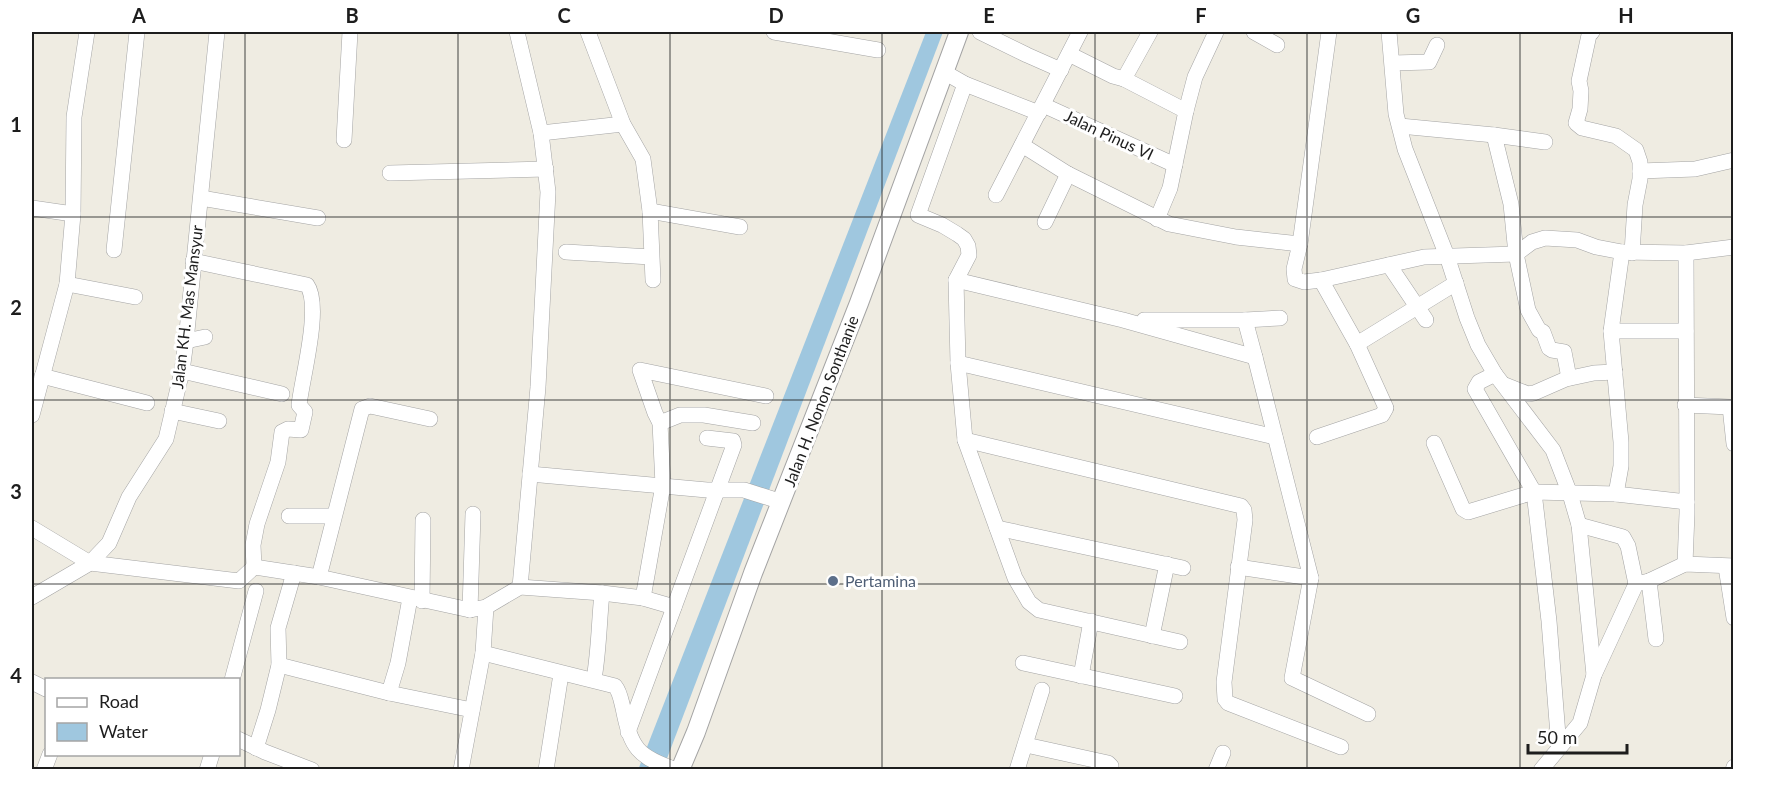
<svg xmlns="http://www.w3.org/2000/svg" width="1765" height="801" viewBox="0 0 1765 801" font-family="Lato,sans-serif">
<rect width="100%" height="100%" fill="#efece2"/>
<path fill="#9fc7df" d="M926 32H943L663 769 638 770Z"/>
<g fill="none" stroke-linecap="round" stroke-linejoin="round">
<defs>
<g id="minor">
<path d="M517 32 541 133 548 192 538 387 520 587"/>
<path d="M588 32 623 124 643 159 650 211 653 280"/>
<path d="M774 32 878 50"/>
<path d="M980 32 1027 55 1061 70"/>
<path d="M1150 32 1124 79 1186 111 1170 188 1157 219"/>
<path d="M1254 32 1277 45"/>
<path d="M1329 32 1300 244 1294 269 1295 279 1304 282 1321 280 1424 257 1516 254 1532 242 1545 238 1577 240 1596 247 1622 252 1686 253 1734 247"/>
<path d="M1389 32 1396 114 1405 149 1447 256 1467 318 1478 345 1495 374 1553 450 1570 494 1579 525 1594 675"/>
<path d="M1592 32 1589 35 1579 81 1581 91 1580 109 1576 123 1582 128 1616 136 1636 150 1640 162V179L1635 205 1632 253"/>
<path d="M1069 54 1113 76 1124 79"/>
<path d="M1393 63 1429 62 1437 45"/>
<path d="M944 72 965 84 1039 113"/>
<path d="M965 84 918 215 942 225 957 234 964 239 968 246 969 255 956 280 958 363 965 440 1015 578 1029 602 1039 610 1180 642"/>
<path d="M1043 105 1175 165"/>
<path d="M1186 111 1195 77 1216 32"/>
<path d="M1400 126 1494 135 1545 142"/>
<path d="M541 133 623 124"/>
<path d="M1494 135 1511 204 1516 254 1528 310 1539 330 1543 332 1549 348 1552 350 1564 352 1569 378"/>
<path d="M344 140 350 32"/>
<path d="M1022 145 1068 174 1169 224 1236 237 1300 244"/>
<path d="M1640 171 1695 169 1734 160"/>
<path d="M390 173 546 169"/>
<path d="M996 195 1080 32"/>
<path d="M201 198 318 218"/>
<path d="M32 208 73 214"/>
<path d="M650 211 740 227"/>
<path d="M1045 222 1068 174"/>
<path d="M114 250 137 32"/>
<path d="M566 252 651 257"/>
<path d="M193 261 307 285C322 306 302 378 299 405L305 412 301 430 288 429 282 432 278 462 257 524 253 545 254 567"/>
<path d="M1389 265 1426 320"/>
<path d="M956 280 1123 320 1255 357 1311 578 1292 678 1368 714"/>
<path d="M67 284 135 297"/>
<path d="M1144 320H1245L1280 318"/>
<path d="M1245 320 1255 357"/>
<path d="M1611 331H1686"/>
<path d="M186 341 205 337"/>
<path d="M1357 344 1456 283"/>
<path d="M958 363 1275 437"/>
<path d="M182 371 282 394"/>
<path d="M1495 374 1479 382 1475 389 1534 492 1549 621 1559 748"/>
<path d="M42 376 147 403"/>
<path d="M1505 385 1528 394 1534 393 1566 379 1594 373 1615 372"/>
<path d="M1685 405 1730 407 1734 444"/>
<path d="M172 411 219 421"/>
<path d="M32 415 67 284 73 214 74 117 87 32"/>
<path d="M660 423 680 415H704L753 423"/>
<path d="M1317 437 1382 415 1386 408 1357 344 1321 280"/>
<path d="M965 440 1241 506 1244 510 1245 520 1224 682 1225 699 1228 703 1341 747"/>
<path d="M1434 443 1463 509 1468 512 1534 492 1616 494 1687 502"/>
<path d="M530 474 707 490H744L782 502"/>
<path d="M1616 494 1621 466V442L1611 331 1622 252"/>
<path d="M289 516H334"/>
<path d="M1579 525 1623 537 1628 546 1636 584"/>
<path d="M32 528 90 563 239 581 254 567 319 577 470 610 486 607 520 587 602 593 643 598 674 607"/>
<path d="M997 528 1183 568"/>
<path d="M1685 564 1687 513 1686 253"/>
<path d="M1238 567 1311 578"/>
<path d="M1726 567 1734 618"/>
<path d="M319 577 362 409 370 406 430 419"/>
<path d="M1649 581 1656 639"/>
<path d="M32 597 90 563 109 543 129 497 166 439 182 371 186 341 217 32"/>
<path d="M643 598 663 485 660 423 655 413 640 370 766 396"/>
<path d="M422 601 423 520"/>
<path d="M470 610 473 514"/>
<path d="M1152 636 1167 564"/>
<path d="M483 653 615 686C620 692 621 700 623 708 631 748 637 757 677 770"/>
<path d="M1023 663 1175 696"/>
<path d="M279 665 389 693 398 663 410 598"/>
<path d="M1081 676 1091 621"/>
<path d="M594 679C599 650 599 622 602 593"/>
<path d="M232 680 256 591"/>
<path d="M32 682 46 689"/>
<path d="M389 693 472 710"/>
<path d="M628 732 734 445 733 441 707 438"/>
<path d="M238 739 265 752 312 770"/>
<path d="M1026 745 1108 763 1111 766 1110 770"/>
<path d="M256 748 268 710 279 665 278 628 294 573"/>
<path d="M44 770 50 754"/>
<path d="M207 770 212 754"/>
<path d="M461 770 483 653 486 607"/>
<path d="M546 770 561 674"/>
<path d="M1017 770 1042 690"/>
<path d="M1216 770 1223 753"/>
<path d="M1541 770 1580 723 1594 675 1636 584 1649 581 1685 564 1734 566"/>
<path d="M1733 770 1734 767"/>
</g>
<path id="tertiary" d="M680 770 696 732 753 573 859 303 959 32"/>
</defs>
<use href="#minor" stroke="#a4a4a4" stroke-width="16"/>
<use href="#tertiary" stroke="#a4a4a4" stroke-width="20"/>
<use href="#minor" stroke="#fff" stroke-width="15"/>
<use href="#tertiary" stroke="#fff" stroke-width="18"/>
</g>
<path fill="none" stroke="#1d1d1d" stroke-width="1.5" stroke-opacity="0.55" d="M245 32V770M458 32V770M670 32V770M882 32V770M1095 32V770M1307 32V770M1520 32V770M32 217H1734M32 400H1734M32 584H1734"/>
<circle fill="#5c6f8a" stroke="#fff" stroke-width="2" cx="833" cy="581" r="6"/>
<g text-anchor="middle" stroke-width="6" stroke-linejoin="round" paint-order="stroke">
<g font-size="16" fill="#1d1d1d" stroke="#fff">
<text transform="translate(1109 135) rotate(25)" y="6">Jalan Pinus VI</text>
<text transform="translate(187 307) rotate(-83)" y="6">Jalan KH. Mas Mansyur</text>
<text transform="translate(821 401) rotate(-69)" y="6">Jalan H. Nonon Sonthanie</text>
</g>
<g font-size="16" fill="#4e5e75" stroke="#fff" text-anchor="start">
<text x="845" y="587">Pertamina</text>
</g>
</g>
<rect width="1765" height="801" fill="none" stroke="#ffffff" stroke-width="66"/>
<rect x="45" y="678" width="195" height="78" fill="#ffffff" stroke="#a5a5a5" stroke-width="1.5"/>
<rect x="57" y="698" width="30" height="9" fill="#ffffff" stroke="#a5a5a5" stroke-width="1.5"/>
<text x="99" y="708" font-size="18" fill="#1d1d1d">Road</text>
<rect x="57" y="723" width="30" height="18" fill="#9fc7df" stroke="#a5a5a5" stroke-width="1.5"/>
<text x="99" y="738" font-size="18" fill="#1d1d1d">Water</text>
<path d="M1528 744v9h99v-9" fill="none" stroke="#1d1d1d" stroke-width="3"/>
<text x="1537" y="744" font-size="18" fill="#1d1d1d" stroke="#ffffff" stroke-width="4.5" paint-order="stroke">50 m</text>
<rect x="33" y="33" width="1699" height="735" fill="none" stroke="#1d1d1d" stroke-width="2"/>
<g font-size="20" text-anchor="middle" font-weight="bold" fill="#1d1d1d">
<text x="139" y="23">A</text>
<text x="352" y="23">B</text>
<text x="564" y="23">C</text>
<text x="776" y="23">D</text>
<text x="989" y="23">E</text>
<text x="1201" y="23">F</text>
<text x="1413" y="23">G</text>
<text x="1626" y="23">H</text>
<text x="16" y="132">1</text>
<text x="16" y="315">2</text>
<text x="16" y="499">3</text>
<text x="16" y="683">4</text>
</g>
</svg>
